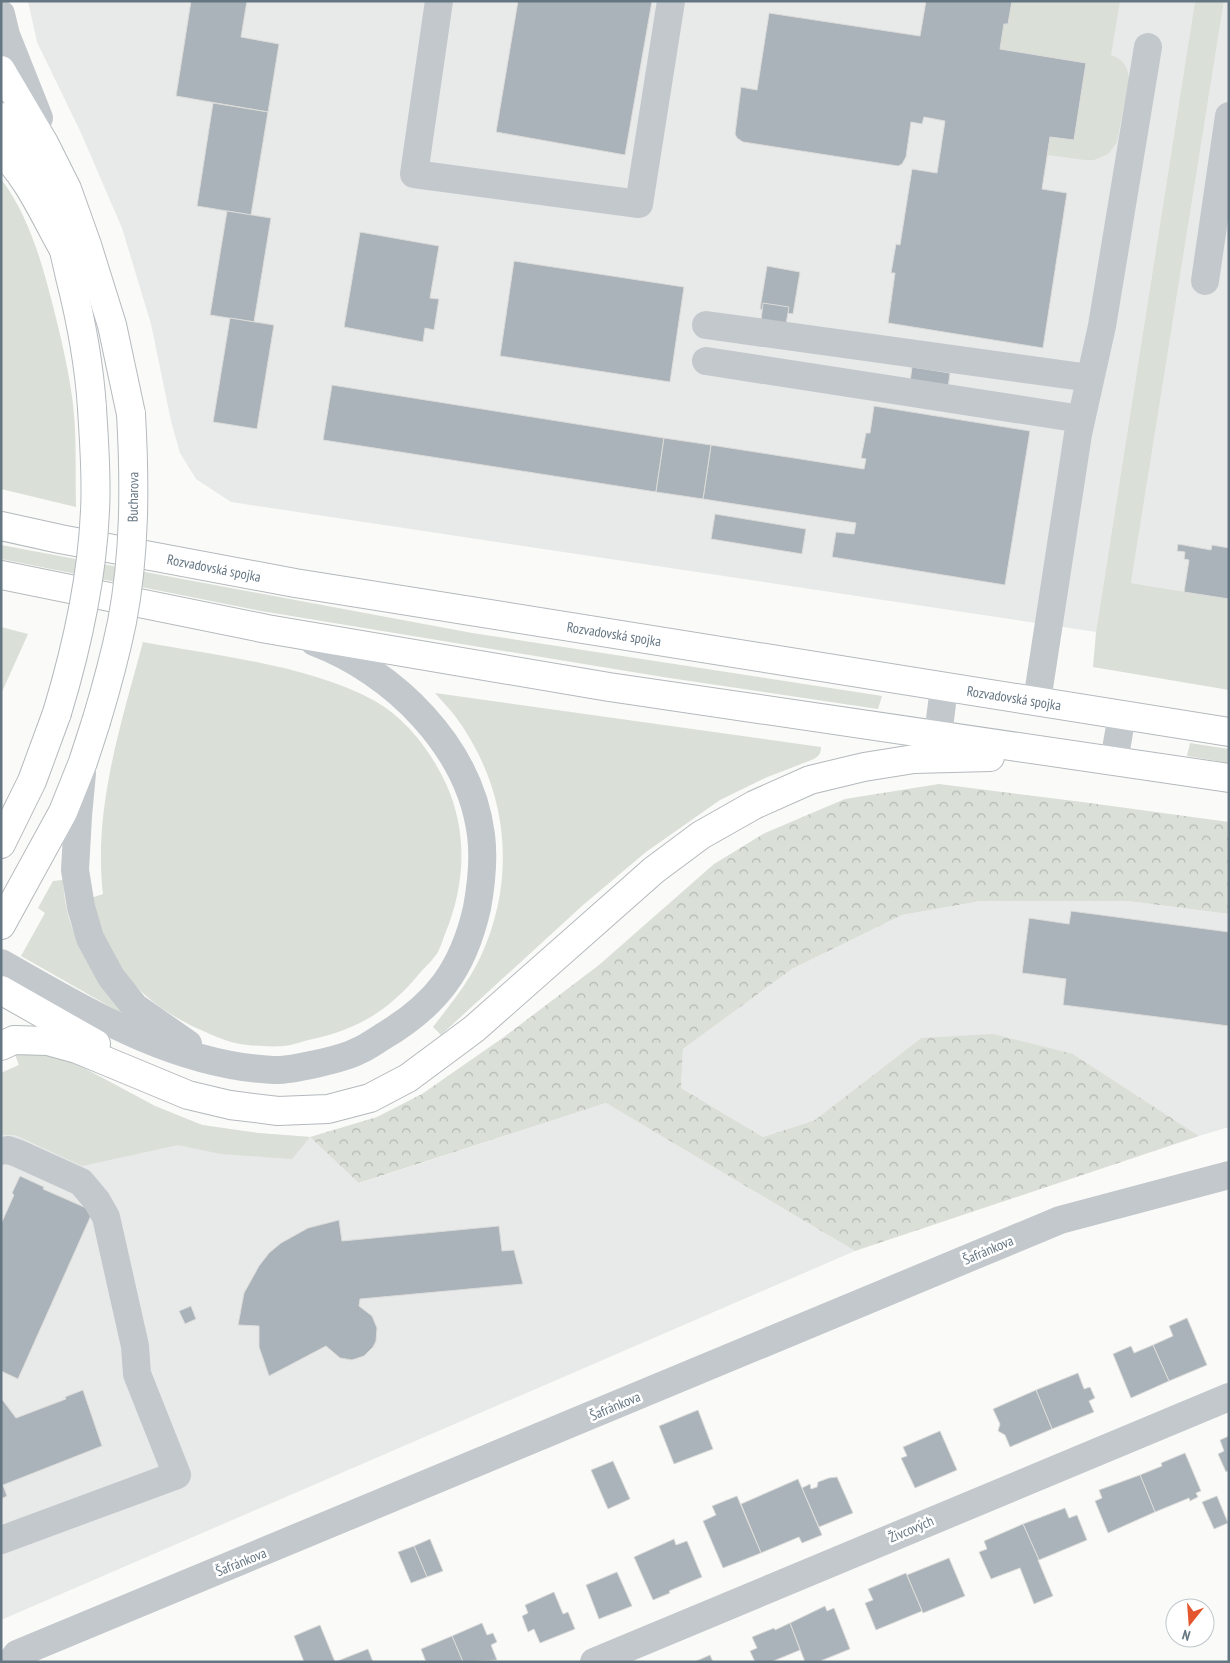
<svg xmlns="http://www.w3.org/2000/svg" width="1230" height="1663" viewBox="0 0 1230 1663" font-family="'PT Sans Narrow',sans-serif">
<defs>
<pattern id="forest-crowns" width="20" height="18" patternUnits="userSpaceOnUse" patternTransform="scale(1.25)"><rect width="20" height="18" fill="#dadfd7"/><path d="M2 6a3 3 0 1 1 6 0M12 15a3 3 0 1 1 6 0" fill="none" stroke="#b4b9b4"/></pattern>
</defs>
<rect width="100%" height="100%" fill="#fafaf8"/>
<g fill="#e8e9e9">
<path d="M28 1H1195L1096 632 231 502 196 479 180 453 171 421 151 324 122 228 81 133 37 42Z"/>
<path d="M1224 1H1229V599L1131 583Z"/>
<path d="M981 901H1128L1229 914V1127L1199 1136 1073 1054 921 1038 815 1120 763 1137 681 1088 683 1049 792 969 902 915Z"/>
<path d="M15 1054 75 1063 155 1106 202 1125 258 1133 310 1137 360 1183 606 1103 855 1251 1 1620V1073L19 1065Z"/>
</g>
<g fill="#dadfd7">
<path d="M1012 1H1120L1111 55C1123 59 1128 67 1129 79L1117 142 1108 154 1094 160H1085L1048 155 1050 137 1074 140 1086 63 1000 49 1004 24H1008Z"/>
<path d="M1195 1H1224L1131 583 1229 599V690L1093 667 1096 632Z"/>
<path d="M1 179C29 216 42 263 53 306 61 338 69 371 73 404 77 438 75 473 76 507L1 489Z"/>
<path d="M1 545 472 633 882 696 878 709 663 677 261 611 1 559Z"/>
<path d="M1 627 28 634 1 694Z"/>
<path d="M143 642C218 656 308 665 375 701 407 719 432 753 447 786 468 834 465 886 445 934 443 939 441 946 438 952 433 960 425 967 419 974 389 1010 359 1029 313 1039 303 1041 294 1045 284 1046 272 1047 252 1046 240 1044 224 1041 208 1033 194 1027 162 1011 140 995 119 965 105 945 99 921 91 898L103 894C93 809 121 724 143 642Z"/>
<path d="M435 693 821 747C821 753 819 756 814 759L765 778 720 800 646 852 583 905 441 1035 433 1027C450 1005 468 983 480 958 518 877 508 787 455 716 449 708 441 700 435 693Z"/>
<path d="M1190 743 1229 749V763L1187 756Z"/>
<path d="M63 880C66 938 91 965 124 1010L121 1013 21 956 45 913 38 908 53 881Z"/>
<path d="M15 1054H48L63 1057 155 1106 202 1125 258 1133 310 1137 292 1159 221 1154 178 1145 82 1166 24 1139 14 1135H1V1073L19 1065Z"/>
</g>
<path fill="url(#forest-crowns)" d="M939 784 1082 802 1229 822V914L1128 901H981L902 915 792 969 683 1049 681 1088 763 1137 815 1120 921 1038 993 1034 1073 1054 1199 1136 855 1251 606 1103 359 1183 310 1137 377 1117 422 1094 504 1037 599 965 714 864 765 833 845 799Z"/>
<g fill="#aab3b9" stroke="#dcdcda">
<path d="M191 1H247L241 37 279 44 268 112 176 96Z"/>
<path d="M518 1H652L625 155 496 132Z"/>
<path d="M926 1H1012L1008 24H1004L1000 49 1086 63 1074 140 1050 137 1042 189 1067 193 1043 348 888 323 895 273H891L896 244 900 245 912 169 937 173 945 121 924 117 922 124 911 122 906 157 902 164 898 166 743 142 737 138 735 134 741 87 757 90 769 13 920 36Z"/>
<path d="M213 103 268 112 251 215 197 206Z"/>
<path d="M227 211 271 218 254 322 210 315Z"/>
<path d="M360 232 439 246 430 298 439 299 434 330 425 328 423 342 344 327Z"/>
<path d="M514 261 684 287 670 382 500 356Z"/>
<path d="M767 266 800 272 793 314 760 309Z"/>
<path d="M763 303 789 307 786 324 761 321Z"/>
<path d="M230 318 274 325 257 429 213 422Z"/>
<path d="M912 367 950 373 948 388 910 382Z"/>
<path d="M332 385 664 438 656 492 323 440Z"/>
<path d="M874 406 1030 431 1005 585 832 557 836 532 854 534 856 523 703 499 711 445 864 469 866 459 861 458 866 433H870Z"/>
<path d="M664 438 711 445 703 499 656 492Z"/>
<path d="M715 514 806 529 802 554 711 539Z"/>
<path d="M1178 544 1211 550 1212 545 1229 548V599L1184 592 1189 560 1184 559 1185 552 1177 551Z"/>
<path d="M1071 911 1229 932V1026L1063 1005 1066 979 1022 973 1029 918 1069 924Z"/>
<path d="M20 1176 44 1187 43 1189 93 1211 18 1379 1 1371V1224L14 1195 12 1193Z"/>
<path d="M339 1220 342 1241 499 1226 502 1251 514 1250 523 1284 360 1299 359 1306 372 1316 377 1328 376 1341 373 1347 364 1356 352 1360 340 1358 326 1346 269 1376 259 1347V1326L238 1325 244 1293 259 1266 269 1253 281 1243 308 1228Z"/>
<path d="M191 1306 196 1319 185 1324 179 1311Z"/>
<path d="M1187 1318 1207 1365 1169 1381 1153 1345 1173 1336 1169 1326Z"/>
<path d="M1153 1345 1169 1381 1131 1398 1113 1354 1131 1346 1134 1353Z"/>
<path d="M1078 1373 1084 1389 1090 1387 1095 1398 1089 1401 1094 1412 1052 1429 1036 1390Z"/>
<path d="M83 1390 102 1446 3 1485 7 1496 1 1499V1398L16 1418 66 1399 65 1397Z"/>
<path d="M1036 1390 1052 1429 1010 1447 1005 1435 998 1431 1000 1424 993 1409Z"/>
<path d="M698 1410 713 1449 674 1464 659 1426Z"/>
<path d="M940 1431 957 1470 915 1488 901 1458 907 1456 903 1447Z"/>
<path d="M1229 1436V1470L1226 1472 1218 1454 1224 1451 1220 1440Z"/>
<path d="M1185 1453 1201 1491 1196 1493 1198 1497 1190 1501 1189 1498 1155 1512 1140 1475 1162 1466 1161 1463Z"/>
<path d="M613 1461 630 1499 608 1509 591 1470Z"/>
<path d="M1140 1475 1155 1512 1108 1533 1095 1501 1102 1498 1099 1490Z"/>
<path d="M837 1477 853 1513 819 1527 802 1488 810 1484 811 1489 817 1487 818 1482 829 1478Z"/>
<path d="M798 1479 822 1535 802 1543 799 1537 761 1553 741 1504Z"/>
<path d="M737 1496 761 1553 723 1568 703 1521 716 1515 712 1506Z"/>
<path d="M1217 1496 1228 1523 1214 1529 1202 1502Z"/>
<path d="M1065 1508 1069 1518 1077 1515 1087 1540 1039 1560 1023 1524Z"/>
<path d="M1023 1524 1039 1560H1038L1053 1596 1034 1604 1020 1568 991 1579 979 1552 987 1549 984 1541Z"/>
<path d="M430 1539 443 1571 427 1577 414 1546Z"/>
<path d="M674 1539 676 1545 687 1541 702 1577 669 1591 670 1593 653 1600 634 1557Z"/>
<path d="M414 1546 427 1577 411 1583 398 1552Z"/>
<path d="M949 1558 965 1596 923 1613 907 1575Z"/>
<path d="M617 1572 632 1606 599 1619 586 1585Z"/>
<path d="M906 1573 922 1611 876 1630 865 1603 873 1600 868 1589Z"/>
<path d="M554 1592 563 1614 568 1612 575 1629 540 1643 534 1629 528 1632 522 1616 528 1613 525 1605Z"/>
<path d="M825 1606 827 1611 834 1608 850 1649 818 1662H805L790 1623Z"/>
<path d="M482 1623 487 1635 493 1633 497 1642 491 1645 497 1660 463 1662 452 1636Z"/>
<path d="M790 1623 800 1650 771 1662H755L750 1651 757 1648 752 1637 774 1628 775 1630Z"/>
<path d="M320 1625 335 1662H304L294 1636Z"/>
<path d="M452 1636 463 1662H426L421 1649Z"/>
<path d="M368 1649 373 1662H335Z"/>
<path d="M710 1655 713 1662H694Z"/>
</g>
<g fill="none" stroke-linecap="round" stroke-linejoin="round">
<defs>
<g id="major">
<path d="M1 70 44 143 67 189 87 245 112 325 131 414"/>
<path d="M1 117C18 143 36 168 47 196 58 222 64 250 70 277 81 320 89 363 92 408"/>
<path d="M1 844 32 781 57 713"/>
<path d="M1 925 63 812 83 762 96 722"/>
</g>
<g id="highway">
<path d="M1 151C29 178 45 217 64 250"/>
<path d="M1 526 60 539 295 583 1229 732"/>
<path d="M1 575 267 629 609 687 1229 778"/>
<path d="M1 990 96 1044"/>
<path d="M1 1046 14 1040 48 1041 77 1049 188 1095 230 1105 278 1111 328 1109 370 1098 408 1078 474 1029 654 870 701 835 754 805 810 780 864 767 914 759 990 757"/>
</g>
</defs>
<use href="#major" stroke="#b5babe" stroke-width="30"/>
<use href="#highway" stroke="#b4b9bd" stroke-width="30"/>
<g stroke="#c3c8cc" stroke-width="28">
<path d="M439 1 414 174 639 204 671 1"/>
<path d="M1 14 6 35 39 118"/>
<path d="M1205 281 1229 116"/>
<path d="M706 325 1090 378"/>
<path d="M706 361 1081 419"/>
<path d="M1037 701 1078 434 1102 326 1148 47"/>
<path d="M938 736 944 687"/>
<path d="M1114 761 1122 715"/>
<path d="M82 773 78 816 75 870 81 907 90 938 111 977 135 1007 188 1044"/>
<path d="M1 963C86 1011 173 1065 273 1070 290 1071 343 1059 358 1051 366 1048 374 1042 382 1037 436 1005 463 970 477 908 481 886 484 858 481 835 470 747 394 672 314 642"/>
<path d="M1 1151 8 1150 17 1153 81 1182 97 1201 106 1217 135 1346 137 1374 177 1475 1 1540"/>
<path d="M11 1662 17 1654 1060 1220 1229 1175"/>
<path d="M594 1662 1229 1397"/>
</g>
<use href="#major" stroke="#fff" stroke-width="28"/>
<use href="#highway" stroke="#fff" stroke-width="28"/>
<defs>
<g id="major-bridge">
<path d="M57 713C77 647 92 580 95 511 97 476 94 442 92 408"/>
<path d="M96 722C106 689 115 656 122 622 135 554 135 484 131 414"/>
</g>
</defs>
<use href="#major-bridge" stroke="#b5babe" stroke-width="30" stroke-linecap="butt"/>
<use href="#major-bridge" stroke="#fff" stroke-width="28"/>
</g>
<g text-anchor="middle" stroke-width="5" stroke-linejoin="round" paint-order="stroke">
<g font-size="14" fill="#657683" stroke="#fff">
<text transform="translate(133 497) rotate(-89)" y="5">Bucharova</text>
<text transform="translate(214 568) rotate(11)" y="5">Rozvadovská spojka</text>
<text transform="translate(614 634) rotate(9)" y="5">Rozvadovská spojka</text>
<text transform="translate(1014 698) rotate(9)" y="5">Rozvadovská spojka</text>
<text transform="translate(988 1250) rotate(-23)" y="5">Šafránkova</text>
<text transform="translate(615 1406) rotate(-23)" y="5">Šafránkova</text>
<text transform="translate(911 1529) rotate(-23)" y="5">Živcových</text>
<text transform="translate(241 1562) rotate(-22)" y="5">Šafránkova</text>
</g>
</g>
<rect width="1230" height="1663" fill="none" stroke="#657683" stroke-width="5"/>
<g transform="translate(1190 1623) rotate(197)"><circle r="24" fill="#ffffff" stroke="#c1c8cd"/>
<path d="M0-4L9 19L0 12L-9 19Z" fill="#e4572e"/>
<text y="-8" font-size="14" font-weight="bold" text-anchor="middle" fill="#657683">N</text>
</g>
</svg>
